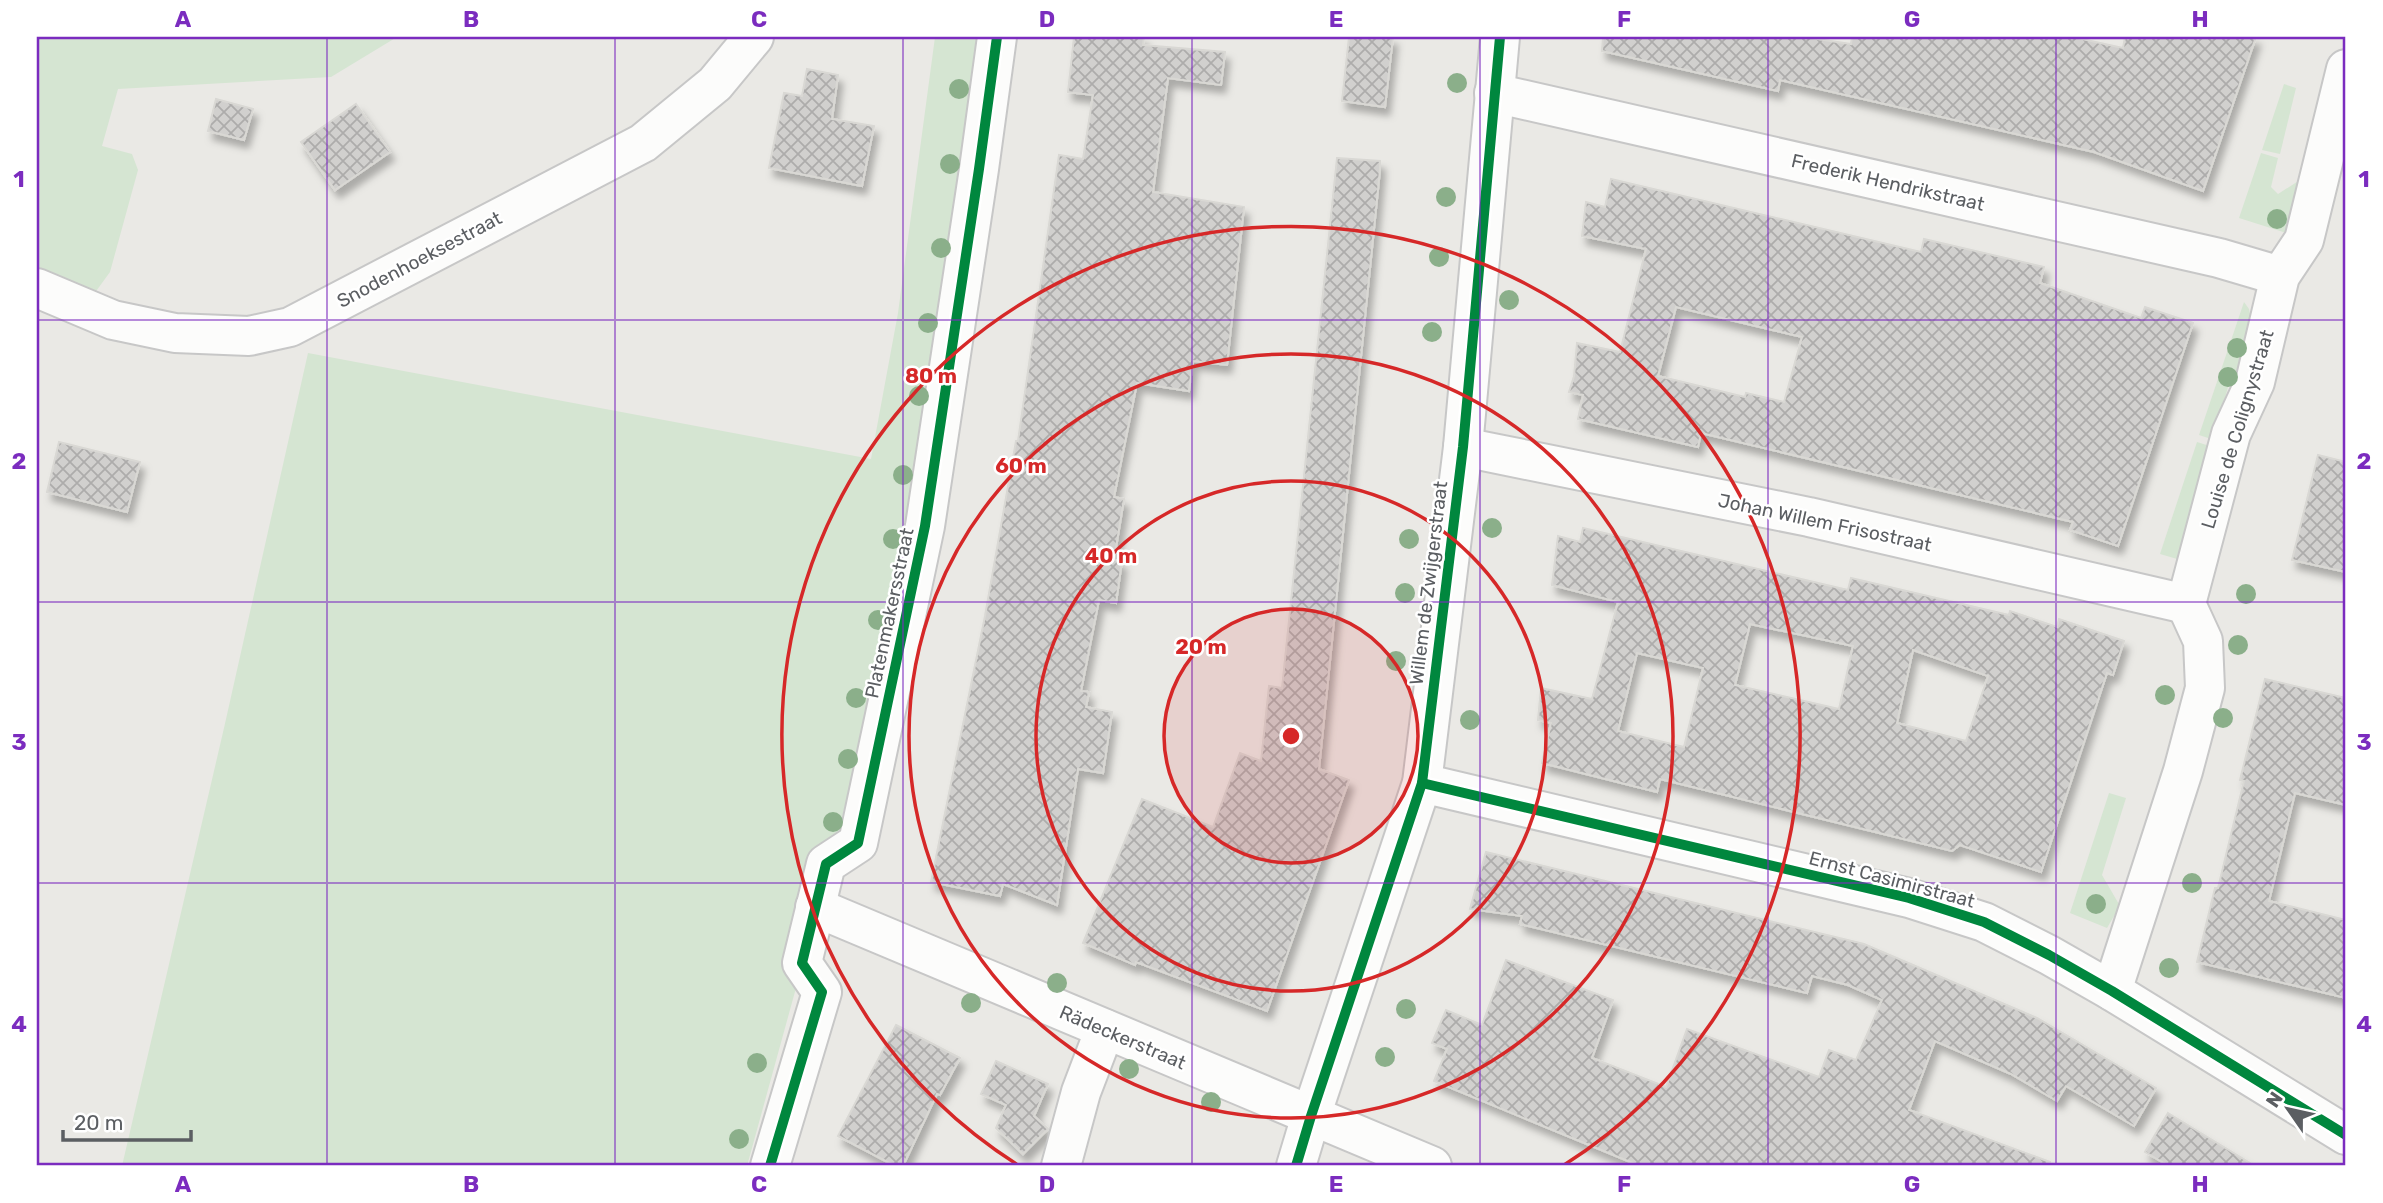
<svg xmlns="http://www.w3.org/2000/svg" width="2383" height="1203" viewBox="0 0 2383 1203" font-family="Rubik,sans-serif">
<defs>
<pattern id="building-cross-hatch" width="8" height="8" patternUnits="userSpaceOnUse" patternTransform="scale(1.75)"><rect width="8" height="8" fill="#d1d0ce"/><path d="M0 0l8 8M0 8l8-8" fill="none" stroke="#adacab"/></pattern>
<filter id="shadow"><feDropShadow dx="4.5" dy="8" stdDeviation="3.5" flood-color="#0004"/></filter>
</defs>
<rect width="100%" height="100%" fill="#eae9e5"/>
<g fill="#d5e5d2">
<path d="M37 37H397L331 77 118 89 102 146 132 154 138 170 110 272 94 294 37 273Z"/>
<path d="M935 37H979L958 194 920 442 882 648 838 835 811 852 781 964 796 988 747 1166H122L224 728 308 353 871 459 898 313Z"/>
<path d="M2284 84 2296 88 2280 154 2262 150Z"/>
<path d="M2261 153 2278 158 2271 187 2278 194 2303 178 2293 235 2239 218Z"/>
<path d="M2244 302 2249 309 2251 319 2237 382 2228 387 2214 440 2199 435Z"/>
<path d="M2197 442 2213 447 2184 561 2160 554Z"/>
<path d="M2109 793 2126 798 2102 875 2120 906 2107 928 2070 913Z"/>
</g>
<g fill="url(#building-cross-hatch)" stroke="#d9d8d4" stroke-width="2" fill-rule="evenodd" filter="url(#shadow)">
<path d="M1074 37H1144L1143 45 1225 52 1221 85 1168 78 1153 192 1244 207 1227 365 1193 361 1189 391 1137 383 1114 497 1124 499 1114 560 1122 561 1116 603 1099 600 1081 691 1089 692 1086 707 1112 712 1103 773 1078 769 1057 905 1003 884 1000 896 931 882 985 616 1016 441H1018L1059 155 1083 159 1093 95 1068 92Z"/>
<path d="M1349 37H1393L1385 107 1342 101Z"/>
<path d="M1603 37H1804L1851 44 1852 37H2073L2123 48 2125 37H2256L2203 191 2094 152 1780 80 1778 91 1602 51Z"/>
<path d="M807 69 838 75 832 119 874 126 862 186 769 168 784 93 802 96Z"/>
<path d="M216 99 253 109 244 140 208 131Z"/>
<path d="M356 104 390 152 335 190 301 142Z"/>
<path d="M1337 158 1380 161V170L1319 769 1349 780 1267 1011 1136 962 1135 965 1083 943 1142 799 1213 827 1240 753 1261 761 1269 686 1282 688Z"/>
<path d="M1611 179 1921 252 1924 239 2044 267 2040 283 2141 318 2145 307 2193 323 2118 546 2070 530 2073 522 1701 433 1698 447 1578 419 1583 395 1569 392 1574 376 1577 343 1620 352 1646 249 1582 236 1586 202 1605 207ZM1676 307 1802 337 1784 402 1746 393 1745 397 1658 376Z"/>
<path d="M59 442 140 462 127 512 47 492Z"/>
<path d="M2318 455 2346 462V572L2292 560Z"/>
<path d="M1583 528 1848 590 1851 578 2009 615 2010 611 2057 627 2059 619 2124 641 2113 675 2107 673 2041 872 1960 845 1952 851 1660 779 1657 792 1542 763 1551 723 1538 720 1541 688 1592 699 1618 602 1552 585 1558 536 1580 542ZM1750 624 1853 646 1839 709 1735 685ZM1913 650 1988 676 1966 741 1897 723ZM1637 653 1703 668 1684 747 1618 731Z"/>
<path d="M2265 679 2346 698V805L2295 793 2269 901 2346 920V998L2197 962 2215 888H2218L2244 781 2240 780Z"/>
<path d="M1486 852 1864 944 2037 1018 2156 1088 2134 1126 2066 1086 2057 1101 2011 1074 1935 1041 1909 1110 2050 1162 2049 1166H1640L1434 1081 1447 1049 1432 1043 1446 1010 1482 1025 1506 960 1613 1000 1592 1058 1666 1087 1687 1029 1819 1077 1829 1050 1856 1060 1882 1000 1848 985 1812 976 1807 993 1520 924 1522 916 1470 909Z"/>
<path d="M896 1025 960 1058 940 1095 937 1094 903 1166H895L838 1136Z"/>
<path d="M996 1061 1048 1084 1034 1116 1048 1129 1023 1154 996 1128 1006 1105 981 1094Z"/>
<path d="M2168 1113 2255 1166H2169L2145 1152Z"/>
</g>
<g fill="none" stroke-linecap="round" stroke-linejoin="round">
<defs>
<g id="minor">
<path d="M1494 93 2219 258 2280 276"/>
<path d="M37 288 113 320 175 333 249 336 290 327 643 143 715 84 754 37"/>
<path d="M1463 447 1809 517 2186 604"/>
<path d="M1422 783 1909 898 1984 922 2049 955 2112 991 2346 1135"/>
<path d="M815 907 1432 1166"/>
<path d="M2112 991 2183 771 2205 688 2203 641 2186 604 2231 434 2255 382 2280 276 2304 240 2346 69"/>
<path d="M770 1166 822 992 802 963 826 864 858 843 925 526 979 169 997 37"/>
<path d="M1061 1166 1081 1092 1105 1029"/>
<path d="M1296 1166 1311 1116 1422 783 1463 447 1500 37"/>
</g>
</defs>
<use href="#minor" stroke="#c7c7c7" stroke-width="42"/>
<use href="#minor" stroke="#fcfcfb" stroke-width="38"/>
<defs>
<g id="cycleway">
<path d="M1422 783 1909 898 1984 922 2049 955 2112 991 2346 1135"/>
<path d="M770 1166 822 992 802 963 826 864 858 843 925 526 979 169 997 37"/>
<path d="M1296 1166 1311 1116 1422 783 1463 447 1500 37"/>
</g>
</defs>
<use href="#cycleway" stroke="#fff" stroke-width="15"/>
<use href="#cycleway" stroke="#00873e" stroke-width="10"/>
</g>
<g fill="#8baf8a">
<circle cx="1457" cy="83" r="10"/>
<circle cx="959" cy="89" r="10"/>
<circle cx="950" cy="164" r="10"/>
<circle cx="1446" cy="197" r="10"/>
<circle cx="2277" cy="219" r="10"/>
<circle cx="941" cy="248" r="10"/>
<circle cx="1439" cy="257" r="10"/>
<circle cx="1509" cy="300" r="10"/>
<circle cx="928" cy="323" r="10"/>
<circle cx="1432" cy="332" r="10"/>
<circle cx="2237" cy="348" r="10"/>
<circle cx="2228" cy="377" r="10"/>
<circle cx="919" cy="396" r="10"/>
<circle cx="903" cy="475" r="10"/>
<circle cx="1492" cy="528" r="10"/>
<circle cx="893" cy="539" r="10"/>
<circle cx="1409" cy="539" r="10"/>
<circle cx="1405" cy="593" r="10"/>
<circle cx="2246" cy="594" r="10"/>
<circle cx="878" cy="620" r="10"/>
<circle cx="2238" cy="645" r="10"/>
<circle cx="1396" cy="661" r="10"/>
<circle cx="2165" cy="695" r="10"/>
<circle cx="856" cy="698" r="10"/>
<circle cx="2223" cy="718" r="10"/>
<circle cx="1470" cy="720" r="10"/>
<circle cx="848" cy="759" r="10"/>
<circle cx="833" cy="822" r="10"/>
<circle cx="2192" cy="883" r="10"/>
<circle cx="2096" cy="904" r="10"/>
<circle cx="2169" cy="968" r="10"/>
<circle cx="1057" cy="983" r="10"/>
<circle cx="971" cy="1003" r="10"/>
<circle cx="1406" cy="1009" r="10"/>
<circle cx="1385" cy="1057" r="10"/>
<circle cx="757" cy="1063" r="10"/>
<circle cx="1129" cy="1069" r="10"/>
<circle cx="1211" cy="1102" r="10"/>
<circle cx="739" cy="1139" r="10"/>
</g>
<path fill="none" stroke="#7b2cbf" stroke-width="2" stroke-opacity="0.55" d="M327 37V1166M615 37V1166M903 37V1166M1192 37V1166M1480 37V1166M1768 37V1166M2056 37V1166M37 320H2346M37 602H2346M37 883H2346"/>
<circle cx="1291" cy="736" r="127" fill="#d62828" fill-opacity=".12"/>
<g fill="none" stroke="#d62828" stroke-width="3.5">
<circle cx="1291" cy="736" r="127"/>
<circle cx="1291" cy="736" r="255"/>
<circle cx="1291" cy="736" r="382"/>
<path d="M1018 1165A509 509 0 1 1 1564 1165"/>
</g>
<g text-anchor="middle" stroke-width="5" stroke-linejoin="round" paint-order="stroke">
<g font-size="19" fill="#5b5e62" stroke="#fff">
<text transform="translate(1888 182) rotate(13)" y="7">Frederik Hendrikstraat</text>
<text transform="translate(419 259) rotate(-28)" y="7">Snodenhoeksestraat</text>
<text transform="translate(2237 429) rotate(-73)" y="7">Louise de Colignystraat</text>
<text transform="translate(1825 522) rotate(12)" y="7">Johan Willem Frisostraat</text>
<text transform="translate(1428 583) rotate(-83)" y="7">Willem de Zwijgerstraat</text>
<text transform="translate(889 613) rotate(-78)" y="7">Platenmakersstraat</text>
<text transform="translate(1892 879) rotate(15)" y="7">Ernst Casimirstraat</text>
<text transform="translate(1123 1037) rotate(23)" y="7">Rädeckerstraat</text>
</g>
</g>
<circle cx="1291" cy="736" r="10" fill="#d62828" stroke="#fff" stroke-width="3.5"/>
<g font-size="21" text-anchor="middle" font-weight="bold" fill="#d62828" stroke="#fff" stroke-width="5" stroke-linejoin="round" paint-order="stroke">
<text x="931" y="383">80 m</text>
<text x="1021" y="473">60 m</text>
<text x="1111" y="563">40 m</text>
<text x="1201" y="654">20 m</text>
</g>
<rect width="2383" height="1203" fill="none" stroke="#ffffff" stroke-width="77"/>
<g transform="translate(2288 1109) rotate(304)" stroke="#ffffff" stroke-width="5" paint-order="stroke">
<path d="M0-5L12 26L0 18L-12 26Z" fill="#5b5e62"/>
<text y="-10" font-size="19" font-weight="bold" text-anchor="middle" fill="#5b5e62">N</text>
</g>
<path d="M63 1130v10h128v-10" fill="none" stroke="#5b5e62" stroke-width="3.5"/>
<text x="74" y="1130" font-size="21" fill="#5b5e62" stroke="#ffffff" stroke-width="5" paint-order="stroke">20 m</text>
<rect x="38" y="38" width="2306" height="1126" fill="none" stroke="#7b2cbf" stroke-width="2.5"/>
<g font-size="23" text-anchor="middle" font-weight="bold" fill="#7b2cbf">
<text x="183" y="27">A</text>
<text x="471" y="27">B</text>
<text x="759" y="27">C</text>
<text x="1047" y="27">D</text>
<text x="1336" y="27">E</text>
<text x="1624" y="27">F</text>
<text x="1912" y="27">G</text>
<text x="2200" y="27">H</text>
<text x="19" y="187">1</text>
<text x="2364" y="187">1</text>
<text x="19" y="469">2</text>
<text x="2364" y="469">2</text>
<text x="19" y="750">3</text>
<text x="2364" y="750">3</text>
<text x="19" y="1032">4</text>
<text x="2364" y="1032">4</text>
<text x="183" y="1192">A</text>
<text x="471" y="1192">B</text>
<text x="759" y="1192">C</text>
<text x="1047" y="1192">D</text>
<text x="1336" y="1192">E</text>
<text x="1624" y="1192">F</text>
<text x="1912" y="1192">G</text>
<text x="2200" y="1192">H</text>
</g>
</svg>
